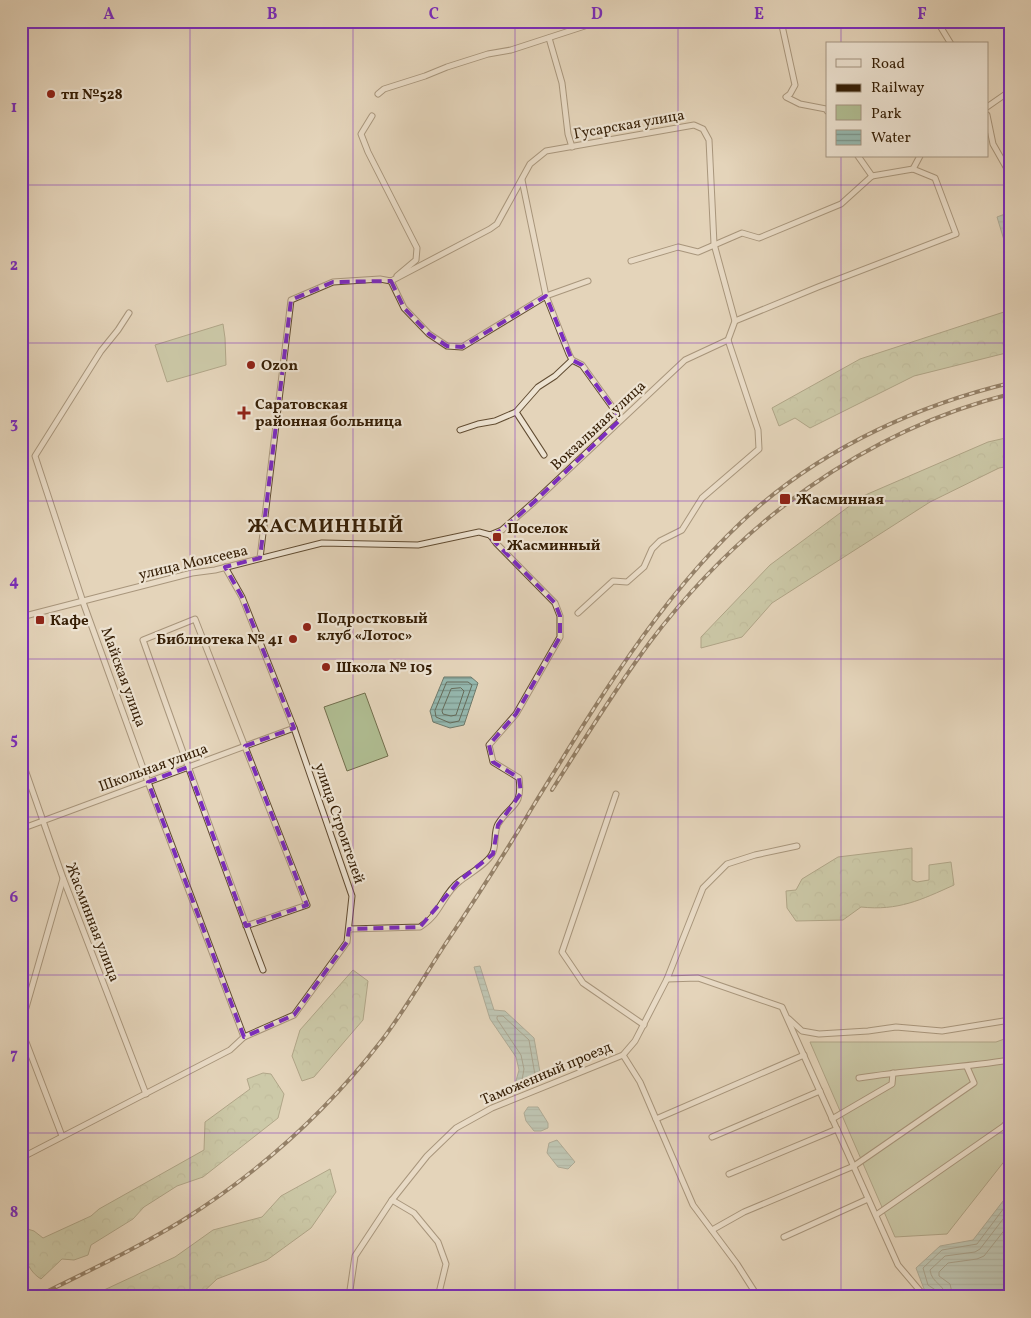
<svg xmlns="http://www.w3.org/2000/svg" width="1031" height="1318" viewBox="0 0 1031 1318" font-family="Vollkorn,serif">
<defs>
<pattern id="forest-crowns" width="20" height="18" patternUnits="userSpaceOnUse" patternTransform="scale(1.25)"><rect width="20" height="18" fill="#b0bd92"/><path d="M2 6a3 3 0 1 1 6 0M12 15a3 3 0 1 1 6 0" fill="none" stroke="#98a27c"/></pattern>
<pattern id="water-rules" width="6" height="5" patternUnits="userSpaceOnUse" patternTransform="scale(1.25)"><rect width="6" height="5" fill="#95b8af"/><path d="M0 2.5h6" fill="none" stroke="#7a958c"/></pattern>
</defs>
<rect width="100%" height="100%" fill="#e4d4ba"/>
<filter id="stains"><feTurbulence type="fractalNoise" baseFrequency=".004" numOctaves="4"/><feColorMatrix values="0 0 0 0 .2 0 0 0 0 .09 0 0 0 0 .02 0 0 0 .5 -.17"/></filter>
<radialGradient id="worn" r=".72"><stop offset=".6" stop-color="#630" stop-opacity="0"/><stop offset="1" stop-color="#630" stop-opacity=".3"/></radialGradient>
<g fill="#b0bd92" stroke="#726e4c">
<path d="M223 324 225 338 226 365 167 382 155 345Z"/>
<path d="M365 693 388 756 347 771 324 707Z"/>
<path d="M1010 1037V1154L947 1234 895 1237 810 1042H996Z"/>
</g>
<g fill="url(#forest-crowns)" stroke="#726e4c">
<path d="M1010 310V352L914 376 810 428 795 418 779 426 772 408 860 359Z"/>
<path d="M1010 437V466L999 468 930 502 772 603 742 637 701 648V637L770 565 863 496 988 442Z"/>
<path d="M912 848V880L917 882 929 880V865L951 862 954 885C921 900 898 911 861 907L843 920 796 921 787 908 786 891 796 890 802 879 838 857Z"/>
<path d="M353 970 368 981 363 1020 314 1077 302 1081 292 1056 300 1030Z"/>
<path d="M263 1073 271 1074 284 1094 278 1118 203 1177 177 1186 144 1207 133 1219 91 1245 88 1255 74 1260 62 1259 41 1279C24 1269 21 1245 21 1227L34 1231 43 1238 91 1216 99 1209 204 1150 205 1122 250 1089 247 1079Z"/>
<path d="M330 1169 336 1192 311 1228 267 1260 217 1279 198 1297H89L175 1257 213 1230 262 1217 281 1196Z"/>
</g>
<g fill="url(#water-rules)" stroke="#6f7a6b">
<path d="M1010 212V248L1004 240 997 217Z"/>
<path d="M444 677H471L478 683 464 725 450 728 433 722 430 711Z"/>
<path d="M480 966 494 1010 505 1011 534 1038 541 1078 531 1085 514 1088 519 1070 516 1057 490 1019 474 967Z"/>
<path d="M528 1107H538L548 1123V1128L541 1131H534L526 1121 524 1113Z"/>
<path d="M557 1140 575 1162 568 1169 558 1167 547 1153 549 1143Z"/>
<path d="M1010 1192V1297H938L924 1289 916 1268 940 1246 973 1240Z"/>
</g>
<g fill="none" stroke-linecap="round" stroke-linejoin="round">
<g stroke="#656b5a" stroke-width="1">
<path d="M447 682H468L472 685 459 721 450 723 436 717 435 711Z"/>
<path d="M461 688 464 691 456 715 451 716 443 714 442 711 451 689Z"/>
<path d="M499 1016H503L529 1040 535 1075 529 1080 524 1081 522 1080 524 1069 521 1055 497 1019V1017Z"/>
<path d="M939 1297 937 1291 928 1285 923 1268 942 1250 977 1244 1010 1200"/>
<path d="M946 1297C944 1283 932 1284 930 1270L945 1256 975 1252 980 1249 1010 1210"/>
<path d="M953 1297 950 1284 939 1276V1272L948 1263 977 1259 984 1256 1010 1223"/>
</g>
<defs>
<g id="minor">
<path d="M781 21 795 85 790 94 786 97 800 104 826 109 827 111"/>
<path d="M937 21 951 44"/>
<path d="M549 38 562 83 568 134 572 147"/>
<path d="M378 94 384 89 425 76 447 67 488 54 511 50 600 21"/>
<path d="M987 107 1010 91"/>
<path d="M987 115 993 144 1010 174"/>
<path d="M372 116 361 134 368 152 417 248 416 260 397 276"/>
<path d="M858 156 872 176"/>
<path d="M913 169 920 156"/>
<path d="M522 180 546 296 569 354 572 360 582 365 621 419"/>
<path d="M631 261 678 247 698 252 742 233 759 238 841 204 872 176"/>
<path d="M391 281 404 308 429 334 447 346 462 347 546 296 588 281"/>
<path d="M129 313 118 330 101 351 35 456 83 602 148 782 244 1037"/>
<path d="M735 321 818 287 956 234 935 178 913 169 872 176"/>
<path d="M516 412 544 455"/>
<path d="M460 430 478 424 495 421 516 412 538 387 555 376 572 360"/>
<path d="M490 535 502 530 534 502 685 360 728 340"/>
<path d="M260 558 291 300 333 282 380 279 391 281 490 229 497 224 530 164 546 151 694 125 703 129 709 140 714 244 735 321 728 340 758 430 759 449 702 498 682 530 660 541 652 549 644 567 627 582 613 581 578 613"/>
<path d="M21 617 192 573 215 570 322 543 418 545 479 532 490 535"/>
<path d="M21 758 63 878 146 1094"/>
<path d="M616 794 562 952 583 983 644 1025"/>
<path d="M21 829 294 728"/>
<path d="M246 926 307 905 195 619 143 640C182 750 221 860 263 970"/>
<path d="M349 929 420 927C424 924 429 921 432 917 442 906 447 890 460 881 469 874 487 864 492 854 497 846 493 833 498 824 510 804 523 808 519 778L493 762 489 745 516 714 560 637V616L555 603 496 543 490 535"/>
<path d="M667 979 698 978 782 1007 898 1265 921 1292 928 1297"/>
<path d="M789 1019 802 1031 819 1034 868 1031 896 1027 942 1031 1010 1020"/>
<path d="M21 1025 63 879"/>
<path d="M21 1029 62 1136"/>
<path d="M623 1055 640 1082 693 1205 737 1264 758 1297"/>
<path d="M859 1078C909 1070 960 1068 1010 1060"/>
<path d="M656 1119 804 1055"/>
<path d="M832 1119 892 1084 893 1073"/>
<path d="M712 1137 820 1091"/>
<path d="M21 1158 230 1050 244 1037 294 1015 347 942 352 896 294 728 242 597 225 567"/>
<path d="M729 1174 837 1129"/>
<path d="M392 1200 414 1213 438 1242 446 1264 438 1297"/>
<path d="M876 1215 1004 1126 1010 1119"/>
<path d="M712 1230 744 1212 854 1166 974 1083 967 1067"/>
<path d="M784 1237 868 1199"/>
<path d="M349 1297 355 1256 392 1200 427 1156 456 1128 492 1108 623 1055 635 1041 667 979 703 888 727 864 755 855 797 846"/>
</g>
</defs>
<use href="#minor" stroke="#614c32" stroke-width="7"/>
<use href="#minor" stroke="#ede3d2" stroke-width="5"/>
<defs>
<g id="rail">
<path d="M552 790C584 740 615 689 650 642 740 523 864 431 1010 394"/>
<path d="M36 1297C86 1272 136 1249 183 1220 258 1173 327 1111 382 1040 405 1010 425 975 446 943 477 897 507 850 535 803 600 698 664 589 758 507 829 446 919 405 1010 383"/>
</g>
</defs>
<use href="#rail" stroke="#351e05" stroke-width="4"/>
<use href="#rail" stroke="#ede3d2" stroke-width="2" stroke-dasharray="5.5" stroke-linecap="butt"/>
</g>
<path d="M0 0H1031V1318H0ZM391 281 404 308 429 334 447 346 462 347 546 296 572 360 582 365 621 419 534 502 502 530 489 536 555 603 560 616V637L516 714 489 745 493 762 519 778 521 793 498 825 493 854 459 881 420 927 349 929 347 942 294 1015 244 1037 148 782 188 767 246 926 307 905 245 746 294 728 242 597 225 567 260 558 291 300 333 282Z" fill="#e4d4ba" fill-opacity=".55" fill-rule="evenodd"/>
<path fill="none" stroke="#7b2cbf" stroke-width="4" stroke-dasharray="10 6" stroke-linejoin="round" d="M391 281 404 308 429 334 447 346 462 347 546 296 572 360 582 365 621 419 534 502 502 530 489 536 555 603 560 616V637L516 714 489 745 493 762 519 778 521 793 498 825 493 854 459 881 420 927 349 929 347 942 294 1015 244 1037 148 782 188 767 246 926 307 905 245 746 294 728 242 597 225 567 260 558 291 300 333 282Z"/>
<path fill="none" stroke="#7b2cbf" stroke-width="1" stroke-opacity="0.55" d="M190 21V1297M353 21V1297M515 21V1297M678 21V1297M841 21V44M841 156V1297M21 185H1010M21 343H1010M21 501H1010M21 659H1010M21 817H1010M21 975H1010M21 1133H1010"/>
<g fill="#8f2418" stroke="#ede3d2" stroke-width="2">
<circle cx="51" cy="94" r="5"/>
<circle cx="251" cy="365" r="5"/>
<path d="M241.5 405.5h5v5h5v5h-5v5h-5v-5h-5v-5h5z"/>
<rect x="779" y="493" width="12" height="12" rx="2.5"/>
<rect x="492" y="532" width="10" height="10" rx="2.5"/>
<rect x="35" y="615" width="10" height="10" rx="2.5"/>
<circle cx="307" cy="627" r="5"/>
<circle cx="293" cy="639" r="5"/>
<circle cx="326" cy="667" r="5"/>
</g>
<g text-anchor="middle" stroke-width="4.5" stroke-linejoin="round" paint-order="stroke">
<g font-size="15" font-weight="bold" fill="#351e05" stroke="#ede3d2" text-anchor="start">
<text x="61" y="99">тп №528</text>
<text x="261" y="370">Ozon</text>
<text x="255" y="409">Саратовская<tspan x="255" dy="17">районная больница</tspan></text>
<text x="796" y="504">Жасминная</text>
<text x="507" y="533">Поселок<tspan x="507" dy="17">Жасминный</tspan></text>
<text x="317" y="623">Подростковый<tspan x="317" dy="17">клуб «Лотос»</tspan></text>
<text x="50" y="625">Кафе</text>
<text x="283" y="644" text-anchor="end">Библиотека № 41</text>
<text x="336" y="672">Школа № 105</text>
</g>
<g font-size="15" fill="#351e05" stroke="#ede3d2">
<text transform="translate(629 124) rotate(-10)" y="5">Гусарская улица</text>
<text transform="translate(598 425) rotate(-43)" y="5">Вокзальная улица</text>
<text transform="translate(193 562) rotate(-13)" y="5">улица Моисеева</text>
<text transform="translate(124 677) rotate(70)" y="5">Майская улица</text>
<text transform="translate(153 767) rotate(-20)" y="5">Школьная улица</text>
<text transform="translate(340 823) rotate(71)" y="5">улица Строителей</text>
<text transform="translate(93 922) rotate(69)" y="5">Жасминная улица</text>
<text transform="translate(546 1073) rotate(-23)" y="5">Таможенный проезд</text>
</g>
<g font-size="20" font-weight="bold" letter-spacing="1" fill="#351e05" stroke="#ede3d2">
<text x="326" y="532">ЖАСМИННЫЙ</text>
</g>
</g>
<rect width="1031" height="1318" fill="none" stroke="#e4d4ba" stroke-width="55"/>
<rect x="826" y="42" width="162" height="115" fill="#ede3d2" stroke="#a39480"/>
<rect x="836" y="59" width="25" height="8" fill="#ede3d2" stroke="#a39480"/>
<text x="871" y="68" font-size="15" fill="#351e05">Road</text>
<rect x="836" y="84" width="25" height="8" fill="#351e05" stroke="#a39480"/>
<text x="871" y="92" font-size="15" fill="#351e05">Railway</text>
<rect x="836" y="105" width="25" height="15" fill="#b0bd92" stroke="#a39480"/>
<text x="871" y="118" font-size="15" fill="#351e05">Park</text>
<rect x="836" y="130" width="25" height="15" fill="url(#water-rules)" stroke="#a39480"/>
<text x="871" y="142" font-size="15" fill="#351e05">Water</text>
<rect x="28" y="28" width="976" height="1262" fill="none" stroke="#7b2cbf" stroke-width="2"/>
<g font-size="16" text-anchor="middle" font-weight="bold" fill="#7b2cbf">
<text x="109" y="19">A</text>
<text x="272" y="19">B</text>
<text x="434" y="19">C</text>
<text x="597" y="19">D</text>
<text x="759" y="19">E</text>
<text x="922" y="19">F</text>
<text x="14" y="112">1</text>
<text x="14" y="270">2</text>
<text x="14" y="428">3</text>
<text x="14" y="586">4</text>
<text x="14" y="744">5</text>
<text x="14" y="902">6</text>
<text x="14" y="1059">7</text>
<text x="14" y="1217">8</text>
</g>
<rect width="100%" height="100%" filter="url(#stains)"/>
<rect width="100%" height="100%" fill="url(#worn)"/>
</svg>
